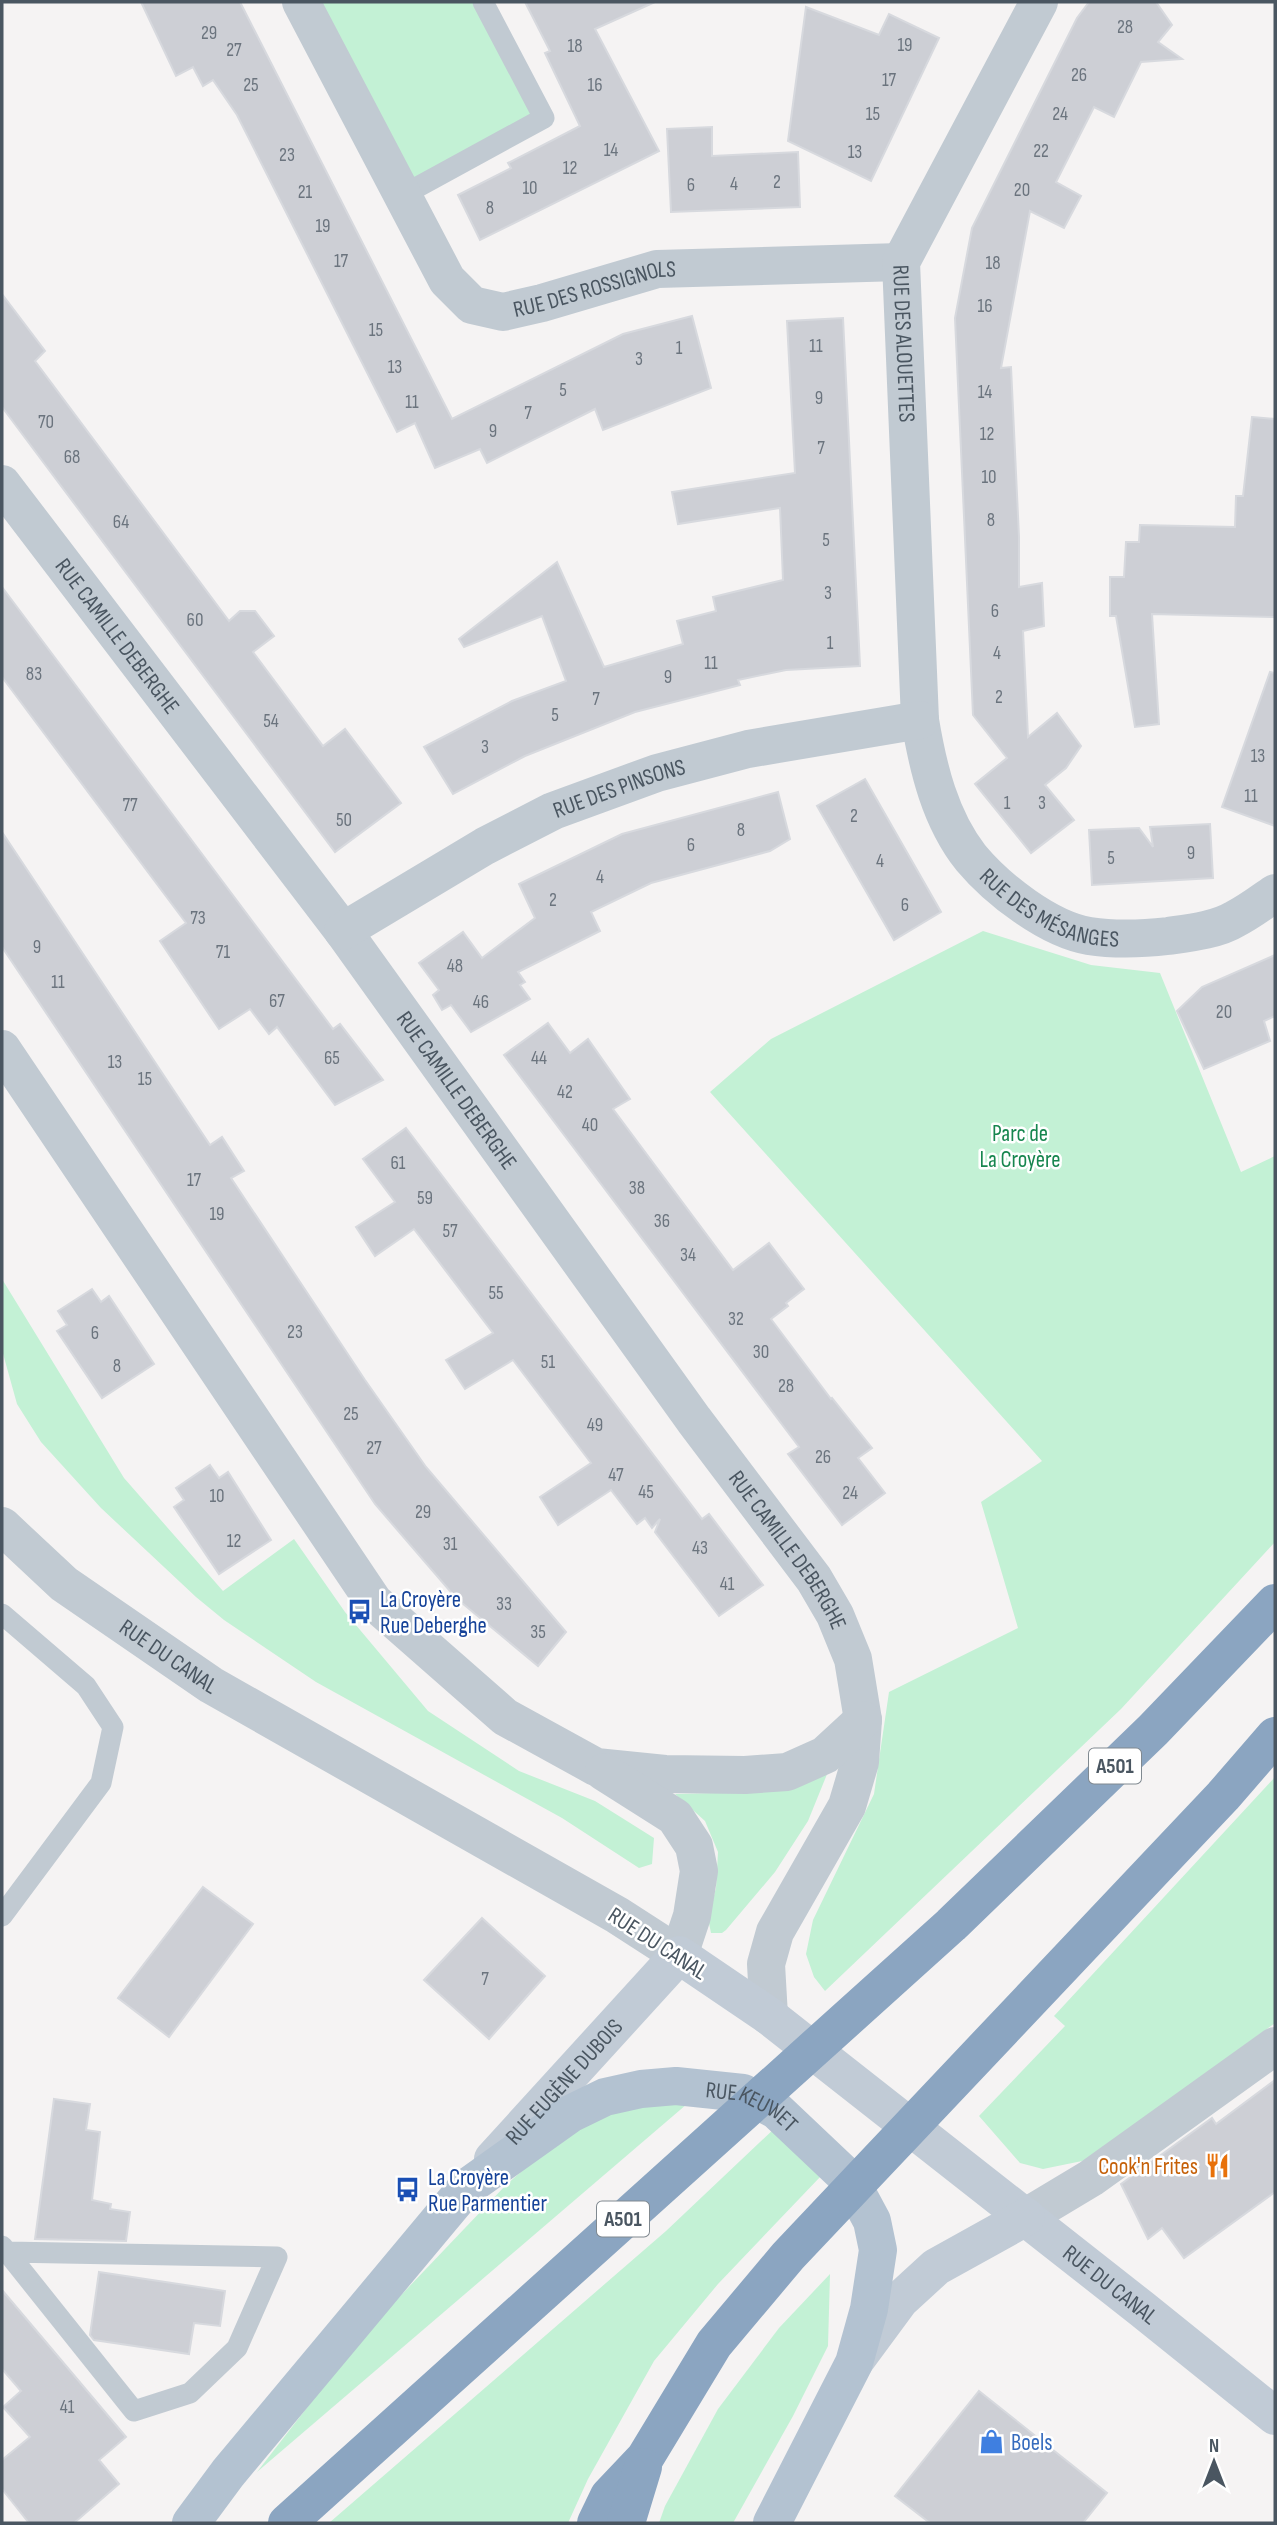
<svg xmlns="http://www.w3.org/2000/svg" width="1277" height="2525" viewBox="0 0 1277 2525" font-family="'Sofia Sans Condensed',sans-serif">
<rect width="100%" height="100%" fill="#f5f3f3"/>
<g fill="#c3f1d5">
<path d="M301 2H483L544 118 403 195Z"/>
<path d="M983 931 1091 965 1160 973 1241 1172 1275 1156V1542L1121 1709 825 1991 814 1977 806 1954 813 1920 874 1794 889 1692 1018 1628 981 1502 1042 1461 710 1092 771 1039Z"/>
<path d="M2 1279 124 1478 223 1591 294 1539 345 1612 428 1711 519 1771 595 1801 654 1838 652 1864 639 1868 562 1818 316 1682 224 1620 196 1597 101 1508 41 1442 17 1404 2 1350Z"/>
<path d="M834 1757 808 1821 775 1872 726 1930 722 1933H711L708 1918 716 1888 718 1852 705 1821 675 1794 715 1793Z"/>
<path d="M1275 1777V2023L1087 2160 1043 2169 1020 2163 979 2116 1065 2026 1054 2016Z"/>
<path d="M687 2104 257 2472 365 2333 505 2186 566 2132 614 2107Z"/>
<path d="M776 2127 821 2176 718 2284 654 2361 588 2479 568 2523H329L666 2231Z"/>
<path d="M830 2274 828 2346 793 2416 733 2523H659L665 2506 718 2409 779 2328Z"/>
</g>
<g fill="#cdcfd5" stroke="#d7d9de" stroke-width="2">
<path d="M141 2H240L452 419 623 334 692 316 711 388 603 430 595 409 487 463 480 449 435 468 415 423 397 432 237 115 213 80 203 86 193 67 176 76Z"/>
<path d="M525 2H655L595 29 659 151 480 240 458 195 511 168 508 163 580 126 545 53 550 51Z"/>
<path d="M1089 2H1156L1172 25 1158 42 1182 59 1141 62 1114 117 1094 107 1056 182 1081 196 1064 228 1030 211 1001 368 1011 367 1019 537V587L1042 583 1044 626 1023 631 1028 737 1057 713 1081 746 1066 768 1045 785 1074 820 1031 853 975 784 1007 758 973 715 955 318 972 228 1077 18Z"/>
<path d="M806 7 879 35 889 14 939 38 871 181 788 141Z"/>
<path d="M712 127V156L798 152 800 207 671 212 667 129Z"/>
<path d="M2 294 45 351 35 361 229 621 240 611H255L274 636 253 652 323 746 345 729 401 803 335 852 2 407Z"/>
<path d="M843 318 860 666 786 670 738 680 740 685 635 712 525 756 453 794 424 747 512 701 566 681 542 616 464 647 459 639 557 562 604 667 683 644 677 621 716 611 713 597 783 580 780 508 678 524 672 492 795 473 787 321Z"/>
<path d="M1252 417 1275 419V617L1152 614 1159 724 1135 727 1116 616H1110V577H1124L1126 542H1139L1140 525 1235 527 1236 496H1243Z"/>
<path d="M2 587 333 1029 340 1024 383 1080 335 1105 277 1027 269 1034 250 1009 219 1029 160 941 186 923 2 677Z"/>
<path d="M1270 672 1275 673V826L1222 807Z"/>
<path d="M865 779 941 912 894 940 817 806Z"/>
<path d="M778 792 790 839 770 851 651 883 591 912 600 931 518 972 525 982 520 985 530 999 471 1032 451 1005 442 1010 433 995 439 990 419 963 463 932 482 958 535 918 519 884 622 834Z"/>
<path d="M1210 824 1213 878 1092 885 1089 830 1139 828 1153 847 1150 827Z"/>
<path d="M2 832 210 1145 222 1137 244 1171 231 1178 365 1380 426 1467 566 1632 538 1666 456 1598 375 1504 2 947Z"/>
<path d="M1275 955V1016L1264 1021 1270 1041 1204 1069 1177 1011 1202 987Z"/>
<path d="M548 1023 570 1053 588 1039 630 1099 613 1109 733 1270 769 1243 804 1289 786 1303 788 1306 771 1319 831 1399 832 1398 872 1448 858 1458 885 1493 842 1525 788 1454 799 1447 504 1055Z"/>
<path d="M406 1128 702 1519 709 1514 763 1585 719 1616 655 1532 660 1519 652 1528 645 1518 637 1524 611 1490 558 1525 540 1497 591 1463 513 1360 465 1389 446 1360 493 1333 414 1229 375 1256 356 1227 395 1202 363 1159Z"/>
<path d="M92 1289 101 1302 109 1296 154 1364 102 1398 57 1331 67 1325 58 1311Z"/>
<path d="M210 1465 219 1478 228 1472 271 1540 219 1574 174 1507 184 1500 176 1488Z"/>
<path d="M203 1887 253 1924 169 2037 118 1998Z"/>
<path d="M482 1918 545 1976 489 2039 424 1980Z"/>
<path d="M1275 2080V2192L1184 2258 1162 2228 1148 2239 1121 2184 1212 2118 1216 2124Z"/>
<path d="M54 2099 90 2104 86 2130 100 2132 92 2200 111 2204 110 2209 130 2212 126 2241 35 2239Z"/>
<path d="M99 2272 225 2291 220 2326 194 2323 189 2354 94 2340 90 2335Z"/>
<path d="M2 2290 126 2437 99 2460 119 2484 74 2523H29L2 2489V2460L30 2437 3 2407 21 2391 2 2369Z"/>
<path d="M979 2391 1107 2493 1083 2523H930L895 2496Z"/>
</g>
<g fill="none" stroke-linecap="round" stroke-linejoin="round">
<g stroke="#c1cad2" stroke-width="21">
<path d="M403 195 544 118 483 2"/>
<path d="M2 1614 86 1686 113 1727 101 1783 2 1916"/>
<path d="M2 2246 7 2252 134 2411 190 2393 237 2348 277 2257 7 2252"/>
</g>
<g stroke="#c1cad2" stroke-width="38">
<path id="s1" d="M301 2 447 280 472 305 503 312 542 303 657 269 901 262"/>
<path id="s2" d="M1039 2 901 262 920 720C928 768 940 819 971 858 997 889 1048 929 1089 936 1115 940 1142 939 1168 936 1189 933 1217 930 1235 919 1249 912 1262 902 1275 893"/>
<path id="s3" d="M2 484 343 931 694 1420 814 1579 835 1615 853 1659 863 1720 860 1762 847 1806 775 1932 766 1964 769 2016"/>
<path id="s4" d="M343 931 485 846 553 811 657 773 748 749 920 720"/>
<path d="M2 1049 374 1602 505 1717 596 1767 665 1774 745 1775 787 1772 825 1755 863 1720"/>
<path id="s5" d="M2 1526 64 1584 211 1685 617 1915 679 1955 692 1916 699 1871 694 1846 675 1817 604 1772"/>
<path d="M1026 2217 1091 2178 1275 2046"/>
</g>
<g stroke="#c1cbd6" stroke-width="38">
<path id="s6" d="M493 2159 679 1955 769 2016 1142 2309 1275 2416"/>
<path d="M855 2361 900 2300 936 2267 1026 2217"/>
</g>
<path stroke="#b3c2d1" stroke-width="38" id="s7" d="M191 2523 228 2473 466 2188 570 2114 605 2097 641 2089 676 2086 743 2093 776 2110 850 2180 872 2221 878 2250 869 2309 854 2363 772 2523"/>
<g stroke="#8ba5c1" stroke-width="38">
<path d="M287 2523 951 1925 1153 1730 1275 1603"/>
<path d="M596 2523 609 2496 645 2458 714 2344 788 2256 1223 1796 1275 1736"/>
<path d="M626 2523 643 2467"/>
</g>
</g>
<defs>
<symbol id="bus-bare" viewBox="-9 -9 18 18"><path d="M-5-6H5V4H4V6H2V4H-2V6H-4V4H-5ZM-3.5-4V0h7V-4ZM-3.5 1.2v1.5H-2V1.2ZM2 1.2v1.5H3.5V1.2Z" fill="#1a4fb4" stroke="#fff" stroke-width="2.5" paint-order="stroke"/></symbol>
<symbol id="restaurant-bare" viewBox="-9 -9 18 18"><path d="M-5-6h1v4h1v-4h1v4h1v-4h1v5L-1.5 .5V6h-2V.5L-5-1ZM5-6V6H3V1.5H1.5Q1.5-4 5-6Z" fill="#e8710a" stroke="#fff" stroke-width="2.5" paint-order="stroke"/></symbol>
<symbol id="shop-bare" viewBox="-9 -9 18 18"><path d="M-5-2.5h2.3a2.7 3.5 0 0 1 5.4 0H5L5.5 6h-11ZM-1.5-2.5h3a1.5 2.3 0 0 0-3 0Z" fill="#3f7fe0" stroke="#fff" stroke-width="2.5" paint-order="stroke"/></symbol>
</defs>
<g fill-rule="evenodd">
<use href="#bus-bare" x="342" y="1594" width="35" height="35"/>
<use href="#restaurant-bare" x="1200" y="2148" width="35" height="35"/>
<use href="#bus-bare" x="390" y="2172" width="35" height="35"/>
<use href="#shop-bare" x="974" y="2424" width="35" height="35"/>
</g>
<g text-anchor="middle" stroke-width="5" stroke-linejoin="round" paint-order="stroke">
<g font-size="19" fill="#6b747e">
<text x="1125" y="33">28</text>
<text x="209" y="39">29</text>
<text x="905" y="51">19</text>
<text x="575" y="52">18</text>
<text x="234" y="56">27</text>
<text x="1079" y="81">26</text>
<text x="889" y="86">17</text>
<text x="251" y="91">25</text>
<text x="595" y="91">16</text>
<text x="873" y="120">15</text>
<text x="1060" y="120">24</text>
<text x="611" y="156">14</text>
<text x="1041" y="157">22</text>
<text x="855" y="158">13</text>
<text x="287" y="161">23</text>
<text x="570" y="174">12</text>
<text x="777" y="188">2</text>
<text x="734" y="190">4</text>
<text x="691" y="191">6</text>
<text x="530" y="194">10</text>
<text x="1022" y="196">20</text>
<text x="305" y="198">21</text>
<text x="490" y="214">8</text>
<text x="323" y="232">19</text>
<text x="341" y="267">17</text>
<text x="993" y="269">18</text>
<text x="985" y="312">16</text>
<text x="376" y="336">15</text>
<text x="816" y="352">11</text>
<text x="679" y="354">1</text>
<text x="639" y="365">3</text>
<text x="395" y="373">13</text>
<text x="563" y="396">5</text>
<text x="985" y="398">14</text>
<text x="819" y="404">9</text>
<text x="412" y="408">11</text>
<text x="528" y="419">7</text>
<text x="46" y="428">70</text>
<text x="493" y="437">9</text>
<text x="987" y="440">12</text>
<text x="821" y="454">7</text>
<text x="72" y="463">68</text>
<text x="989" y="483">10</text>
<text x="991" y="526">8</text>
<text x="121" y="528">64</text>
<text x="826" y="546">5</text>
<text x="828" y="599">3</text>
<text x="995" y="617">6</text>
<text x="195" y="626">60</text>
<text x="830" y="649">1</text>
<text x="997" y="659">4</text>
<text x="711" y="669">11</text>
<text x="34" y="680">83</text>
<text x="668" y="683">9</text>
<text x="999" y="703">2</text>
<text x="596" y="705">7</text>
<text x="555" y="721">5</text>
<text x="271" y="727">54</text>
<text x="485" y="753">3</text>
<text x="1258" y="762">13</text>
<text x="1251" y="802">11</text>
<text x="1007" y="809">1</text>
<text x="1042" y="809">3</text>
<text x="130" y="811">77</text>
<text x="854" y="822">2</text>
<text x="344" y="826">50</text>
<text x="741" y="836">8</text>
<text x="691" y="851">6</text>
<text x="1191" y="859">9</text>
<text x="1111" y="864">5</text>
<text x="880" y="867">4</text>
<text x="600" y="883">4</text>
<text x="553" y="906">2</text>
<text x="905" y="911">6</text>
<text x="198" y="924">73</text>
<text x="37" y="953">9</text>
<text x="223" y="958">71</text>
<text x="455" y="972">48</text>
<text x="58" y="988">11</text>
<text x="277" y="1007">67</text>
<text x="481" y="1008">46</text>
<text x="1224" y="1018">20</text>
<text x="332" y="1064">65</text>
<text x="539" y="1064">44</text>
<text x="115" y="1068">13</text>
<text x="145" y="1085">15</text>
<text x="565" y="1098">42</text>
<text x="590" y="1131">40</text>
<text x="398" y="1169">61</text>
<text x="194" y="1186">17</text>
<text x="637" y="1194">38</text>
<text x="425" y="1204">59</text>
<text x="217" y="1220">19</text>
<text x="662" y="1227">36</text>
<text x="450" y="1237">57</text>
<text x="688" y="1261">34</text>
<text x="496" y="1299">55</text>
<text x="736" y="1325">32</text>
<text x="295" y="1338">23</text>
<text x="95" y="1339">6</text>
<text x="761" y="1358">30</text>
<text x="548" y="1368">51</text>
<text x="117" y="1372">8</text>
<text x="786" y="1392">28</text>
<text x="351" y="1420">25</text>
<text x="595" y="1431">49</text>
<text x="374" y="1454">27</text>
<text x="823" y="1463">26</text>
<text x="616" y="1481">47</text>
<text x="646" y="1498">45</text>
<text x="850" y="1499">24</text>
<text x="217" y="1502">10</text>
<text x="423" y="1518">29</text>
<text x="234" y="1547">12</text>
<text x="450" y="1550">31</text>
<text x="700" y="1554">43</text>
<text x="727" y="1590">41</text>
<text x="504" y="1610">33</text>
<text x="538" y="1638">35</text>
<text x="485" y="1985">7</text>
<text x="67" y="2413">41</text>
</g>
<g fill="#fff" stroke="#808990" stroke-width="2">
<rect x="1089" y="1748.5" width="52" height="35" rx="5"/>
<rect x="597" y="2201.5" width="52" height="35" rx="5"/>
</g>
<g font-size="21" font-weight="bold" fill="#4a5661">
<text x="1115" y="1773">A501</text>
<text x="623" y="2226">A501</text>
</g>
<g font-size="23" fill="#4a5661" stroke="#fff">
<text dy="8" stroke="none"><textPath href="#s1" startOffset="476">RUE DES ROSSIGNOLS</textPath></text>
<text dy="8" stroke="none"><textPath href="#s2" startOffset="376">RUE DES ALOUETTES</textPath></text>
<text dy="8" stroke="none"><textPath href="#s3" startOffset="191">RUE CAMILLE DEBERGHE</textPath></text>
<text dy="8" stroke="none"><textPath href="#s4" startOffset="312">RUE DES PINSONS</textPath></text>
<text dy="8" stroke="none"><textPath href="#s2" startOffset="998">RUE DES MÉSANGES</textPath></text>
<text dy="8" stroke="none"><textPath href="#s3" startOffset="758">RUE CAMILLE DEBERGHE</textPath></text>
<text dy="8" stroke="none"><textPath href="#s3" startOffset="1325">RUE CAMILLE DEBERGHE</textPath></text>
<text dy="8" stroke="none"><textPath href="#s5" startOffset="212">RUE DU CANAL</textPath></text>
<text transform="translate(658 1943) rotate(33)" y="8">RUE DU CANAL</text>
<text dy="8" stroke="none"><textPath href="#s6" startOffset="105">RUE EUGÈNE DUBOIS</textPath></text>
<text dy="8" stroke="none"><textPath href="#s7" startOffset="752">RUE KEUWET</textPath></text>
<text dy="8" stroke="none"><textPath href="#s6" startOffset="819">RUE DU CANAL</textPath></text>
</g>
<g font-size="23" fill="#17864f" stroke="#fff">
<text x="1020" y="1141">Parc de<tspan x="1020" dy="26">La Croyère</tspan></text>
</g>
<g font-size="23" fill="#164399" stroke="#fff" text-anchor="start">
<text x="380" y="1607">La Croyère<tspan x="380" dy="26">Rue Deberghe</tspan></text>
<text x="428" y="2185">La Croyère<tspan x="428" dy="26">Rue Parmentier</tspan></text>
</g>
<g font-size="23" fill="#c56008" stroke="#fff" text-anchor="end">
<text x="1198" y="2174">Cook'n Frites</text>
</g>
<g font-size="23" fill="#366cbe" stroke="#fff" text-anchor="start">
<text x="1011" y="2450">Boels</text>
</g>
</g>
<rect width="1277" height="2525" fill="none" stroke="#4a5661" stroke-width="7"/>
<g transform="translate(1214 2462)" stroke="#ffffff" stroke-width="5" paint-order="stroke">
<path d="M0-5L12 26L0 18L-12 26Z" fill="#4a5661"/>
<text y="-10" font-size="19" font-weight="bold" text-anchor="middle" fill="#4a5661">N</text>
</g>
</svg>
